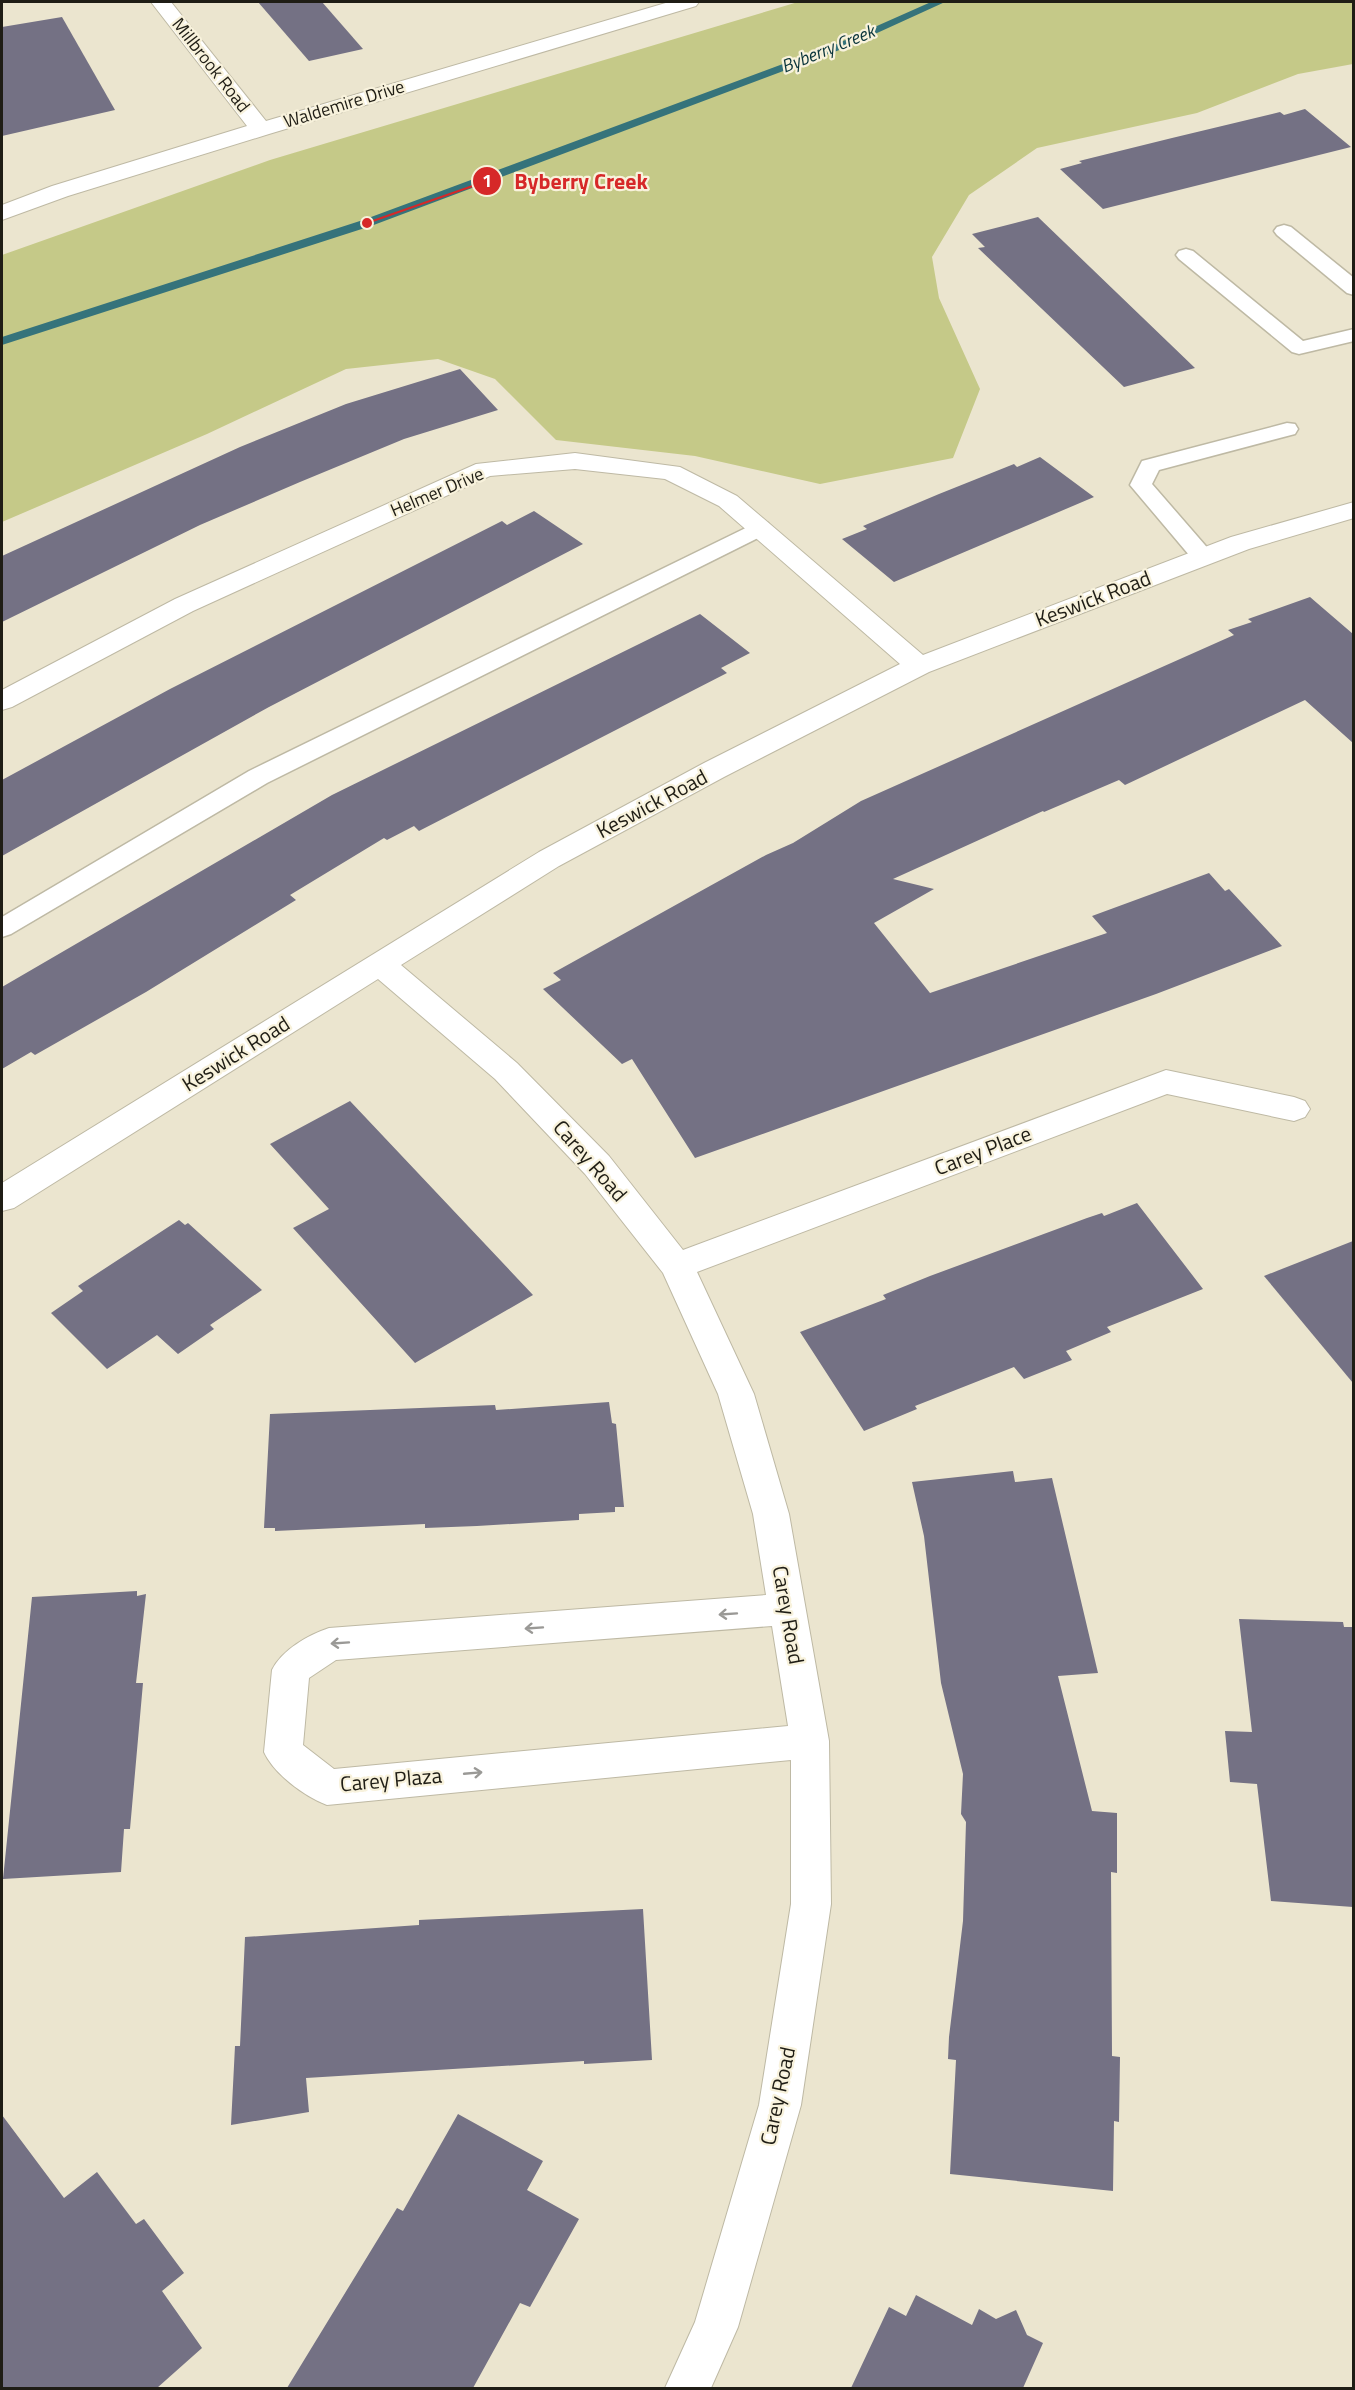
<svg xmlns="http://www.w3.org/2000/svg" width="1355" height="2390" viewBox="0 0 1355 2390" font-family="'Titillium Web',sans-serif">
<rect width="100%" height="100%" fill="#ebe5cf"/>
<path fill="#c5c988" d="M798 2H1353V64L1298 74 1197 113 1037 148 969 195 932 257 939 298 980 389 953 458 820 484 695 456 556 440 495 379 438 359 346 369 207 434 2 522V255L270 160Z"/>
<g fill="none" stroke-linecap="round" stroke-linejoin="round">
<path fill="#35737b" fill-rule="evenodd" d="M931 2H945L842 49 371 226 2 345V337L363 220 834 45Z"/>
</g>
<g fill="#747184">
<path d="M258 2H322L363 49 309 61Z"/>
<path d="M62 17 115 110 2 136V27Z"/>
<path d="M1305 109 1351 147 1103 209 1060 169 1082 163 1079 161 1172 138 1280 112 1284 115Z"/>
<path d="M1038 217 1195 368 1124 387 978 248 985 247 972 234Z"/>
<path d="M460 369 498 410 404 439 300 482 200 525 2 622V556L240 447 346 404Z"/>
<path d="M1040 457 1094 497 894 582 842 539 867 529 863 526 939 494 1014 464 1017 467Z"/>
<path d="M534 511 583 544 269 707 2 856V780L170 689 502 521 507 525Z"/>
<path d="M1310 597 1353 634V743L1305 700 1125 785 1119 780 1044 812 1043 811 893 879 934 889 874 923 930 993 1107 933 1092 916 1209 873 1225 891 1229 889 1282 946 1156 994 695 1158 632 1059 622 1064 543 989 561 980 553 973 766 855 793 843 861 801 1234 635 1228 630 1252 622 1248 619Z"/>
<path d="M700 614 750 653 721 668 727 673 419 831 414 826 387 840 384 838 290 895 296 900 146 992 35 1055 31 1052 2 1069V987L332 795Z"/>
<path d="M350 1101 533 1295 415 1363 293 1228 329 1209 270 1144Z"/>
<path d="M1137 1203 1203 1289 1107 1327 1111 1332 1066 1351 1072 1360 1024 1379 1014 1367 915 1406 917 1409 864 1431 800 1332 886 1299 883 1295 930 1276 1087 1218 1102 1213 1104 1216Z"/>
<path d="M179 1220 185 1225 188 1223 262 1290 210 1325 214 1329 178 1354 157 1335 107 1369 51 1313 83 1291 78 1286Z"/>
<path d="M1353 1241V1383L1264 1276Z"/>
<path d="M609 1402 612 1423 616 1424 624 1507H615V1512L579 1514V1520L477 1526 425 1528V1524L275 1531V1528H264L270 1414 495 1405 496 1410Z"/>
<path d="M1013 1471 1015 1482 1052 1478 1098 1673 1058 1676 1092 1811 1117 1813V1873L1111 1872 1112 2056 1120 2057 1119 2122 1114 2121 1113 2191 950 2174 956 2060 948 2059 949 2037 963 1921 966 1822 961 1814 963 1774 941 1683 924 1536 912 1482Z"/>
<path d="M137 1591V1596L146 1594 136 1683H143L130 1829H124L121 1872 3 1879 32 1597Z"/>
<path d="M1239 1619 1343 1622 1344 1627H1353V1907L1271 1901 1257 1784 1230 1782 1225 1731 1252 1732Z"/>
<path d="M643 1909 652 2060 584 2064V2061L306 2078 309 2112 231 2125 235 2046H240L245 1937 419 1925V1920Z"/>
<path d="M458 2114 543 2161 527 2190 579 2219 530 2307 520 2303 473 2388H287L397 2208 403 2211Z"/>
<path d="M2 2115 64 2198 97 2172 136 2224 144 2219 184 2273 162 2291 202 2348 157 2388H2Z"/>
<path d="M916 2295 972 2325 979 2309 996 2319 1016 2310 1027 2335 1043 2343 1023 2388H851L889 2307 906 2316Z"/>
</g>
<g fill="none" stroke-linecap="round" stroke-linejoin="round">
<defs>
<g id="service">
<path d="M1284 225 1291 227 1354 278V295L1347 293 1277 235 1274 231 1277 227Z"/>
<path d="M1186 249 1193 251 1303 341 1354 329V341L1299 354 1292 352 1179 259 1176 255 1179 251Z"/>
<path d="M1287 423 1295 424 1298 429 1295 434 1159 470 1152 484 1211 552 1214 557 1211 562H1195L1130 485 1142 461Z"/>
<path d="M760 521 768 523 771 528 768 533 267 783 11 934 2 937V917L249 771Z"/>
</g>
<g id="minor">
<path d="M151 2H171L266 121 669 2H699L696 6 269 134 68 196 2 220V205L52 186 247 126Z"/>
<path d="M575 453 680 467 737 496 923 655 1231 537 1354 502V518L1249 549 929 672 724 777 559 866 401 965 517 1063 609 1156 683 1250 1166 1070 1294 1097 1305 1101 1310 1109 1305 1117 1294 1121 1167 1094 697 1272 754 1394 789 1514 829 1741 831 1904 801 2105 738 2327 711 2388H665L695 2322 759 2105 791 1904V1760L327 1805C304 1796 274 1774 264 1752L272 1670C282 1650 308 1635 329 1628L766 1595 753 1514 718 1394 663 1273 585 1174 495 1079 378 979 14 1208 2 1211V1183L539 852 704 763 900 664 719 506 665 479 575 469 490 476 193 611 12 707 2 710V690L175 599 476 464ZM772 1626 788 1726 334 1769 303 1745 309 1678 336 1660Z"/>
</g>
</defs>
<use href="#service" stroke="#beb9a4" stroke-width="3"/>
<use href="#minor" stroke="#beb9a4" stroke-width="2"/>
<use href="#service" fill="#fff" fill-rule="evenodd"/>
<use href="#minor" fill="#fff" fill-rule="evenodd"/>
</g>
<defs><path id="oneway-shaft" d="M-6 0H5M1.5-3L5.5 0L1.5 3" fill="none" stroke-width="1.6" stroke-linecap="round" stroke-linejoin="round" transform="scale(1.5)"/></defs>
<g stroke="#9a9996">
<use href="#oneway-shaft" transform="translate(728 1614) rotate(176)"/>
<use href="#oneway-shaft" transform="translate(534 1628) rotate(176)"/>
<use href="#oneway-shaft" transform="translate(340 1643) rotate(176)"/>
<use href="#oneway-shaft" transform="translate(473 1773) rotate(-5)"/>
</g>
<g text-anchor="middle" stroke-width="4.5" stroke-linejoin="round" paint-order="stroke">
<g font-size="18" font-style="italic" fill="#08333a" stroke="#f8f2dc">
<text transform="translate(828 49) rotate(-22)" y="6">Byberry Creek</text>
</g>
<g font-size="18" fill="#1f1d15" stroke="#f8f2dc">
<text transform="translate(211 65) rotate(52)" y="6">Millbrook Road</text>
<text transform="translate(344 104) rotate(-17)" y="6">Waldemire Drive</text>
<text transform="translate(437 492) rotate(-23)" y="6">Helmer Drive</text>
</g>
<g font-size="21" fill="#1f1d15" stroke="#f8f2dc">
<text transform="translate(1093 599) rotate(-21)" y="7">Keswick Road</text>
<text transform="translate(652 804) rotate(-28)" y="7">Keswick Road</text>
<text transform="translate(236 1054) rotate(-32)" y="7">Keswick Road</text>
<text transform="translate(983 1151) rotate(-21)" y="7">Carey Place</text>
<text transform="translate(590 1161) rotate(49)" y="7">Carey Road</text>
<text transform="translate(788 1615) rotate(80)" y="7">Carey Road</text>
<text transform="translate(391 1780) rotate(-5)" y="7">Carey Plaza</text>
<text transform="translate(778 2096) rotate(-78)" y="7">Carey Road</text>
</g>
</g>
<path fill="none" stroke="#d62828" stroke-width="2" d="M367 223L487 181"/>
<g fill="#d62828" stroke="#f8f2dc" stroke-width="2">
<circle cx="367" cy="223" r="6"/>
<circle cx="487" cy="181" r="15"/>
</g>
<g font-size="18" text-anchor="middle" font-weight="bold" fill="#fff">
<text x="487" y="187">1</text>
</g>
<g font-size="22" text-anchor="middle" font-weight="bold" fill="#d62828" stroke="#f8f2dc" stroke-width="4.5" stroke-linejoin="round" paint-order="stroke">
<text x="581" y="189">Byberry Creek</text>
</g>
<rect width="1355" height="2390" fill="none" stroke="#1f1d15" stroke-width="6"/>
</svg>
